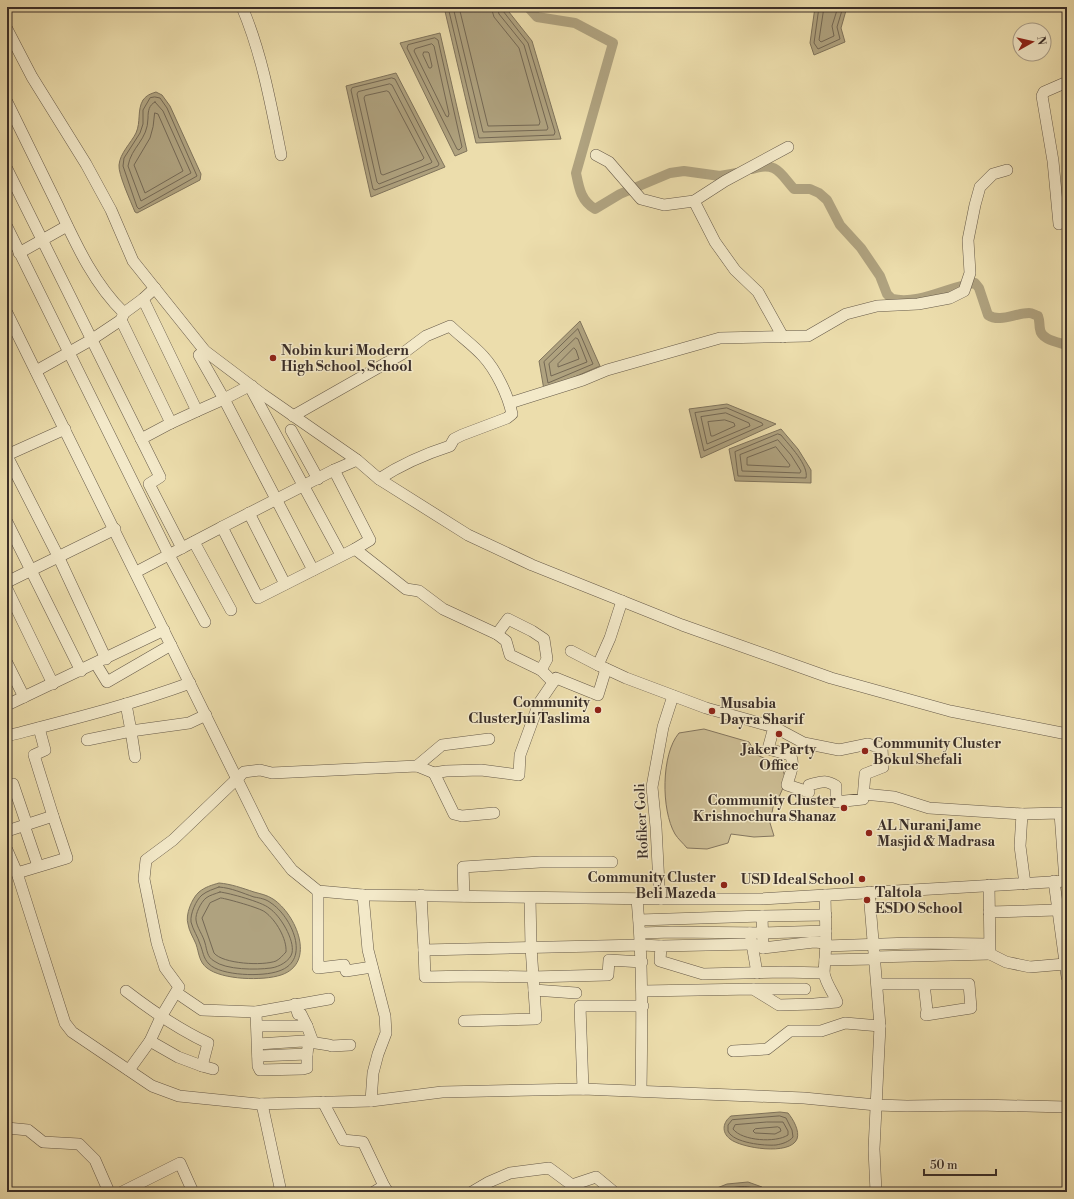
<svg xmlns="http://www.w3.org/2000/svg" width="1074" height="1199" viewBox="0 0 1074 1199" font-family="'Libre Bodoni',serif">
<rect width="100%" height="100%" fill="#ecddac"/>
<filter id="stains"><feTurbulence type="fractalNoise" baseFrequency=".005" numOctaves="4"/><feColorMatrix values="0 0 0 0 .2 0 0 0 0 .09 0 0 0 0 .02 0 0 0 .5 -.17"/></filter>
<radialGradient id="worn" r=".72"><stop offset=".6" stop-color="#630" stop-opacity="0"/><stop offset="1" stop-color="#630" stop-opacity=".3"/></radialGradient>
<path fill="#cebf96" stroke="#84765f" d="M704 729 749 742 757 755 782 766 786 781 779 797H775L770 823 774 836 754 837 731 834 728 843 707 849 687 848C683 843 678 839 675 834 661 810 661 754 679 733Z"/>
<g fill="#afa27f" stroke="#80745c">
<path d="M444 7H505L532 41 561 139 476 143Z"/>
<path d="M815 7H847L841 28 845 42 814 55 810 43Z"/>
<path d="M440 33 467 151 455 156 400 43Z"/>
<path d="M396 73 445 167 371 197 346 86Z"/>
<path d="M156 92 162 95 170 106 201 174 200 180 137 213 135 212C131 202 118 174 119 165 120 153 131 143 136 133 141 122 137 110 143 100 147 95 150 94 156 92Z"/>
<path d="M580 321 600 366 544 390 539 361Z"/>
<path d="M727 404 776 424 701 458 689 409Z"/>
<path d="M781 429 798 449 811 470V483L735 481 729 449Z"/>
<path d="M219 883C231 884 242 888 254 892 261 894 267 895 273 899 296 914 317 963 281 975 263 981 222 980 207 968 199 962 199 953 196 944 193 937 189 931 188 924 185 915 192 898 199 892 205 887 212 885 219 883Z"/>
<path d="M780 1112 788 1113C793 1119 800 1131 797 1139 790 1156 741 1148 730 1139 721 1132 723 1122 731 1116Z"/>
<path d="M748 1182 762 1187 765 1192H707L727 1184Z"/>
</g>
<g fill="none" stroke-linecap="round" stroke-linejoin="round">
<g stroke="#746854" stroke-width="1">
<path d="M448 7 479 138 554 135 555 132 528 43 503 11 502 7"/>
<path d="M453 7 483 132 547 130 548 128 524 45 499 14 497 7"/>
<path d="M459 7 488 126 539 125 540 122 519 48 494 17 491 7"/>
<path d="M819 7 814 43 818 49 840 39 837 27 843 7"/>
<path d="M824 7 819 40 821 42 834 36 832 26 838 7"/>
<path d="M435 38 438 40 462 147 459 150 457 149 407 48 408 45Z"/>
<path d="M432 44 434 46 449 114 448 117 446 116 414 51 415 49Z"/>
<path d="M424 52H428L429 53 432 66 431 68H429L423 55Z"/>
<path d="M392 78 395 79 439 164 438 166 375 190 373 189 351 90 352 88Z"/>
<path d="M390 84 392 85 432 162 431 163 379 184 377 182 357 94 358 92Z"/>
<path d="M387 91 389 92 424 158 422 160 383 175 381 174 364 98 365 96Z"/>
<path d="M155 97 160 98 167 108 197 176 139 209 137 207 123 166 124 158 140 133 143 124V110L150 98Z"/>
<path d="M155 102 163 111 191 173 141 201 128 166C131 147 148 140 148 118 148 111 149 105 155 102Z"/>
<path d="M155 113 158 114 183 171 145 193 134 165 150 138 153 127Z"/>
<path d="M578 329 593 364 548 383 544 362Z"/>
<path d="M576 338 578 339 587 362 551 376 549 364Z"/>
<path d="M574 348 576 350 579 359 558 367V364Z"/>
<path d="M727 408 762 423 763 425 704 451 695 413Z"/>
<path d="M726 413 749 423 750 426 707 444 701 417Z"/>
<path d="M725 420 734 423 735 426 713 436H711L708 422Z"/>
<path d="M778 434 781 435C789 445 809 465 806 478L738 476 735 452Z"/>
<path d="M778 440 791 455 801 471 800 473 742 471 740 455Z"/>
<path d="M776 447 790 465 789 467 747 465V458Z"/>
<path d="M219 887C232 888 242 893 254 897 260 898 266 899 271 903 291 916 312 960 279 971 263 977 221 976 209 964 203 958 203 951 200 944 198 937 193 930 191 922 190 914 196 900 202 895 207 891 214 889 219 887Z"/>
<path d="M220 892C229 893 262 902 269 908 280 915 295 940 292 953 290 961 279 967 271 968 256 970 226 970 214 961 207 957 207 950 205 943 203 935 197 928 196 920 195 914 201 902 206 898 210 895 215 894 220 892Z"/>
<path d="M221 898C228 899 260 908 265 912 276 920 287 939 286 952 283 955 280 959 276 961 263 966 223 964 214 953L202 918 210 903Z"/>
<path d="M780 1116 786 1118 792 1130 793 1137C789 1142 782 1144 776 1145 765 1146 733 1143 728 1131 728 1130 728 1126 728 1125L732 1120Z"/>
<path d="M767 1122H783L788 1131V1135C776 1143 742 1141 733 1129L735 1125Z"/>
<path d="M778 1127 780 1128 781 1131 775 1134 755 1133 753 1131 755 1129Z"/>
<path d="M717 1192C730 1188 748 1182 760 1192"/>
</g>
<g stroke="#afa27f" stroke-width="10">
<path d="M528 7 537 17 575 23 613 43 576 173C579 188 581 201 595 209L620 194 670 173 684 171 720 176 737 173"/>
<path d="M752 169C776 161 780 173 794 189H810L819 193 827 200 840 225 861 248 880 276 887 294 892 299C920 305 947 287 975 283L979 288 988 315C1000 323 1015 313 1029 313 1032 313 1035 315 1038 316 1040 321 1039 325 1040 329 1041 340 1058 342 1067 345"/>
</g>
<defs>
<g id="street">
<path d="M242 7C262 54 271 105 281 155"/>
<path d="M7 29 32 77 86 164 111 210 133 261 205 351 262 394 357 460 379 479 468 535 532 565 682 625 831 678 950 711 1067 734"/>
<path d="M7 102C24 136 40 170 57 204 75 242 93 283 124 313"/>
<path d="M596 155 609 162 641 199 664 205 694 201 725 181 788 147"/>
<path d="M7 169 160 477 149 484 182 548"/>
<path d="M694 201 715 242 735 270 758 292 783 337"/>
<path d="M1059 224 1053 161 1042 96 1044 92 1067 82"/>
<path d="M7 227 169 555 205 622"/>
<path d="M19 253 67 226"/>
<path d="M143 299 197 411 171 423"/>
<path d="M7 313 264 834 292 870 318 891 363 895 661 899H760L1067 881"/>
<path d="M121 320 171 423 141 439"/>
<path d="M205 351 199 355 224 399 249 386H252"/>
<path d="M36 371 91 340 121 320 124 313 143 299 155 288"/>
<path d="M250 387 341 555"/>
<path d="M510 403 583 380 607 370 720 338 808 336 846 314 877 306 918 304 950 298 964 291 970 273 968 240 975 205 980 187 993 174 1007 170"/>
<path d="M197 411 224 399 313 570"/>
<path d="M293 416 402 354 426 336 450 326C460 336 473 345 483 356 496 370 508 395 512 414L507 418 462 435 454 439 450 446C425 454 402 464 379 479"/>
<path d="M291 430 318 479"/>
<path d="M7 455 65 429"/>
<path d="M7 456 59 558 106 659"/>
<path d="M357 460 334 470 222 527 258 598 355 549 406 589 419 591 443 609 497 634 506 641 510 655 541 670"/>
<path d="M334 470 370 540 355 549"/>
<path d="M249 513 285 584"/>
<path d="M7 522 81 671"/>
<path d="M194 542 231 610"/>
<path d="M136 572 222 527"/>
<path d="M7 582 115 529"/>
<path d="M7 589 53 684"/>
<path d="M622 601 610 638 598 665 626 678 706 708 774 727 804 743 839 750 868 744 882 748 883 767 865 774 863 799 836 802V786C825 779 821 782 809 785V792L787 785C789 776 796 764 790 755L768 749 774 727"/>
<path d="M497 634 508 619 532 631 544 639 547 659 541 670 553 682"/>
<path d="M571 651 598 665"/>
<path d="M7 663 24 697"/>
<path d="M96 664 107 682 171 645"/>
<path d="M126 704 131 731 189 723 206 715"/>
<path d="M7 705 164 630"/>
<path d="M39 728 45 750 34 755 53 816"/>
<path d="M7 736C69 720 130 705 190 683"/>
<path d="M87 740 131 731 135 757"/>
<path d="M417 766 442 745 489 739"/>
<path d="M434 773 454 814 462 816 494 813"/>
<path d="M13 784 27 825"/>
<path d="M864 794 894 797 929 808 1022 814 1060 813 1065 881"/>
<path d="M1022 814 1020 846 1025 884"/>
<path d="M24 825 38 866"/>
<path d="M7 831 53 816 67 858 17 873 65 1023 72 1032 152 1086 179 1096 259 1104 371 1101 442 1092 583 1089 804 1098 876 1105 907 1106 977 1105 1067 1107"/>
<path d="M7 850 17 873"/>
<path d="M1054 881 1067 977"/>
<path d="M318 891V968L344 965 346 971 372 967"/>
<path d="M869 892 880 1026 874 1149 876 1192"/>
<path d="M363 895 368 950 385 1016 386 1033 378 1054 373 1073 371 1101"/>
<path d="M421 895 424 950 642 945 661 946"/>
<path d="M464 896 463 867 540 862H612"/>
<path d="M637 899C643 963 642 1025 641 1090"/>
<path d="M661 899 659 885 656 827 652 787 663 727 673 696"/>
<path d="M989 912 1057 910"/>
<path d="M762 916 826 915"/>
<path d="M639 920 762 916 763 948"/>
<path d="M641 933 672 932 762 933 826 931"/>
<path d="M750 933 752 944 661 946 660 961 703 974 783 972 824 973 826 943"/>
<path d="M752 944 757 973"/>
<path d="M757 945 763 948 814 942 826 943 825 895"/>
<path d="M826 946 911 943 989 944"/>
<path d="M424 950 425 977 469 976 532 977 608 975 609 960 642 962"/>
<path d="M990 954 1006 962 1030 967 1065 964"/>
<path d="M874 957 990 954 989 885"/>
<path d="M825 960 874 959"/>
<path d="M877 984H969L971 1008 926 1015 927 1010 924 984"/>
<path d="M754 989H805"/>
<path d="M534 990 576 993"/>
<path d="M126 991C152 1011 178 1029 208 1043L202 1066 178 1057 150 1041"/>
<path d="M643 991 753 989 779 1005 814 1004 837 1002C833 992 826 984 824 973"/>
<path d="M177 993 202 1010 256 1012 329 999"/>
<path d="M295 1004 298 1014H301L307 1026"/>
<path d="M256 1012 258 1066 260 1070 303 1069 307 1068V1054"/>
<path d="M464 1021 536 1019 531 947 530 898"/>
<path d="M257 1026H307L313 1042"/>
<path d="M258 1044 303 1041 329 1045 332 1046 350 1045"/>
<path d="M733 1051 767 1049 790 1031H821L845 1023 880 1026"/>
<path d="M258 1056 307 1054 308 1047"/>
<path d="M202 1066 213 1069"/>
<path d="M129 1070 150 1041 161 1017 179 987 165 968 157 943 144 879 146 860 173 840 244 772 260 770 272 773 417 766 434 773 446 771 481 770 519 775 520 755 539 703 556 678 598 695 606 669"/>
<path d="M583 1089 580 1006H643"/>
<path d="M323 1102 343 1140 363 1142 384 1186"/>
<path d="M262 1104 281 1192"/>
<path d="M7 1128 28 1130 43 1142 79 1144 95 1160 109 1192"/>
<path d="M122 1192 180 1163 193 1192"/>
<path d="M374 1192 384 1186 388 1192"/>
<path d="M472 1192 489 1182 510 1173 549 1168 572 1185 596 1177 614 1192"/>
</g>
</defs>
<use href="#street" stroke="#665a49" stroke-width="12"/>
<use href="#street" stroke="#f3e9c9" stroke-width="11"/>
</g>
<g fill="#8f2418" stroke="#f3e9c9" stroke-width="1.5">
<circle cx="273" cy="358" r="4"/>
<circle cx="598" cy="710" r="4"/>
<circle cx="712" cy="711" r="4"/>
<circle cx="779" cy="734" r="4"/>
<circle cx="865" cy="751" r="4"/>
<circle cx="844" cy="808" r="4"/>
<circle cx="869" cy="833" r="4"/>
<circle cx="862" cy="879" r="4"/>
<circle cx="724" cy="885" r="4"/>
<circle cx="867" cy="900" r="4"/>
</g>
<g text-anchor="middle" stroke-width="3" stroke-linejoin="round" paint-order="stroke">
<g font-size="14" font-weight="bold" fill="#3a2e28" stroke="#f3e9c9" text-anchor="start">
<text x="281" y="355">Nobin kuri Modern<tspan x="281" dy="16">High School, School</tspan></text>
<text x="590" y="707" text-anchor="end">Community<tspan x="590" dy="16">ClusterJui Taslima</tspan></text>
<text x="720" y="708">Musabia<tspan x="720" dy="16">Dayra Sharif</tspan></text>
<text x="873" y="748">Community Cluster<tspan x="873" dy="16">Bokul Shefali</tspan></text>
<text x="779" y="754" text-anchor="middle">Jaker Party<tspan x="779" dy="16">Office</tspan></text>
<text x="836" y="805" text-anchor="end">Community Cluster<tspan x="836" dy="16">Krishnochura Shanaz</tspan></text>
<text x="877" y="830">AL Nurani Jame<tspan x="877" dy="16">Masjid &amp; Madrasa</tspan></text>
<text x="716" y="882" text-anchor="end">Community Cluster<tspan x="716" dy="16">Beli Mazeda</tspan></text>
<text x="854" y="884" text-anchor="end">USD Ideal School</text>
<text x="875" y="897">Taltola<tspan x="875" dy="16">ESDO School</tspan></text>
</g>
<g font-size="14" fill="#3a2e28" stroke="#f3e9c9">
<text transform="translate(641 821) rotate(-93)" y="5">Rofiker Goli</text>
</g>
</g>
<rect width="1074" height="1199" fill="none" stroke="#ecddac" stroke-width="24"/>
<rect x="8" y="8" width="1058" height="1183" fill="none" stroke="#3a2e28" stroke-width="2"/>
<rect x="12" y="12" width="1050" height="1175" fill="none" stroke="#3a2e28"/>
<g transform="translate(1032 42) rotate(82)"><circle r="19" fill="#f3e9c9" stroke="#a99e89"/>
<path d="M0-3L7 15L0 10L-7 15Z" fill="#8f2418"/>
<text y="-6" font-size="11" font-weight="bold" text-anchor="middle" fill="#3a2e28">N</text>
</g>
<path d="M924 1169v6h72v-6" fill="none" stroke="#3a2e28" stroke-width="2"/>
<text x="930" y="1169" font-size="12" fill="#3a2e28" stroke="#f3e9c9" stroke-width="3" paint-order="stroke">50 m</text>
<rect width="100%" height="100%" filter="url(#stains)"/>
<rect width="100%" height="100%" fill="url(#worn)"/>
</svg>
